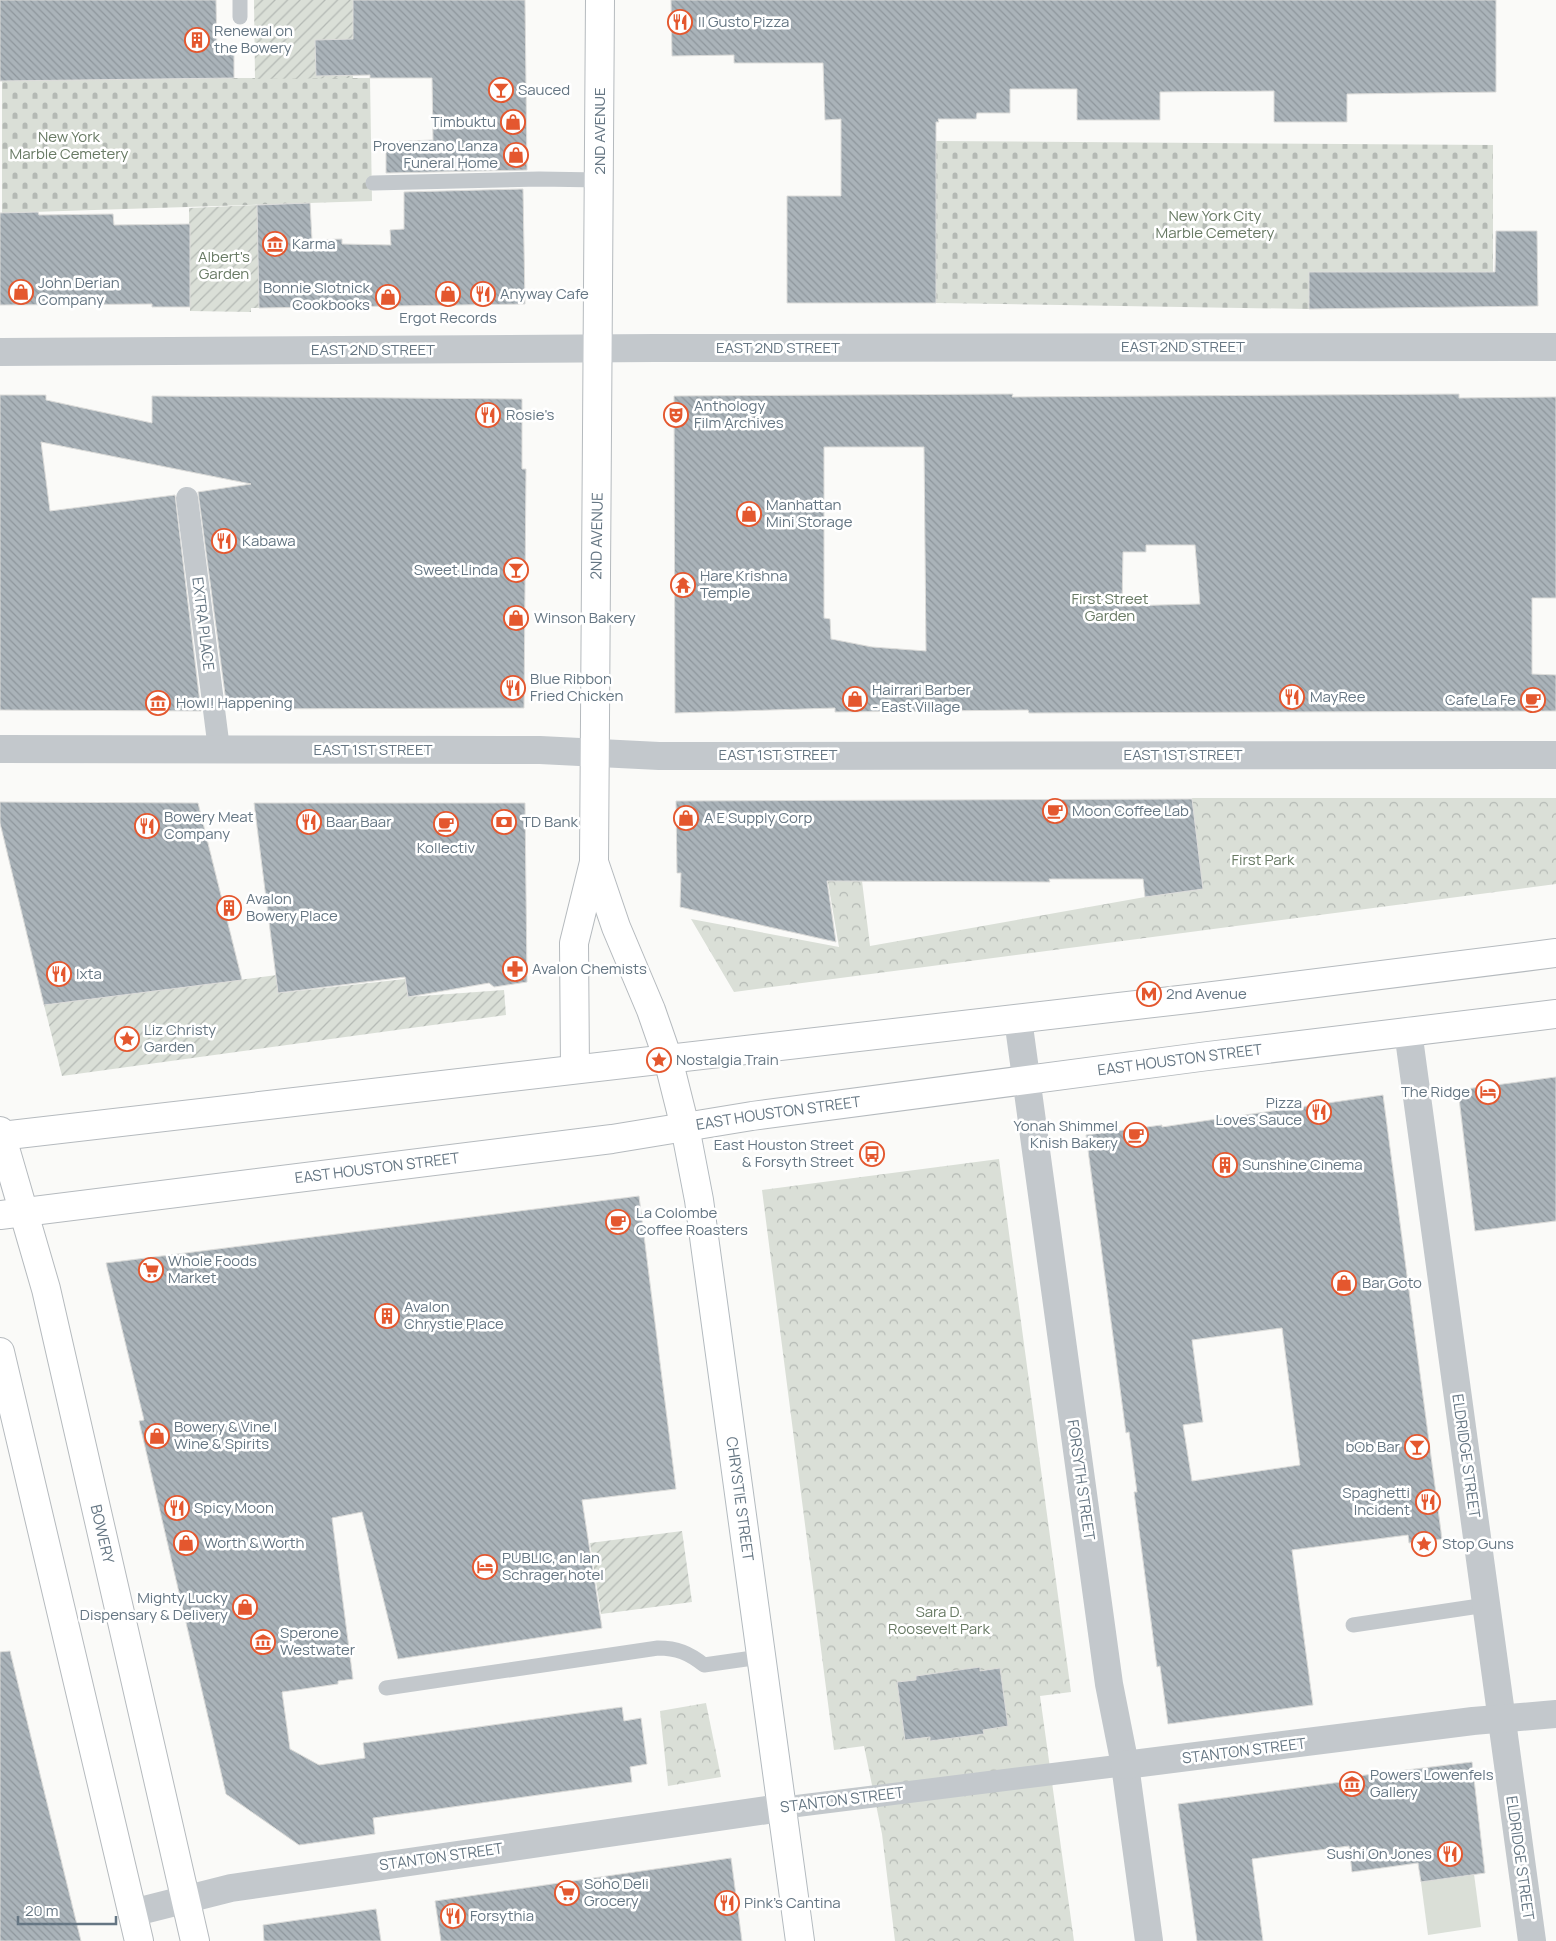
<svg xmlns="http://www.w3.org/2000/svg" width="1556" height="1941" viewBox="0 0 1556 1941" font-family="Manrope,sans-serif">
<defs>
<pattern id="cemetery-stones" width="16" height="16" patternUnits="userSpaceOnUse" patternTransform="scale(1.25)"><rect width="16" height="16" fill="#dadfd7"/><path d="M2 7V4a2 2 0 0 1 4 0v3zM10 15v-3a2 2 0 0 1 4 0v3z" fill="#b4b9b4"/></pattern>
<pattern id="park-crowns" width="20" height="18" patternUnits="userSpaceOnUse" patternTransform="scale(1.25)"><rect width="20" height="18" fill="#dadfd7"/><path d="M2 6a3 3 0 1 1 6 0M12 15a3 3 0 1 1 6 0" fill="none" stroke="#b4b9b4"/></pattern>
<pattern id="garden-furrows" width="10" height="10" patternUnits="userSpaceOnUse" patternTransform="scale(1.25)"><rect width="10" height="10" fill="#dadfd7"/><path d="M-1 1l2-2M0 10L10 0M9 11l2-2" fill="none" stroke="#b4b9b4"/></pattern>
<pattern id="building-back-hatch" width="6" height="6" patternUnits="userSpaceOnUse" patternTransform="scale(1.25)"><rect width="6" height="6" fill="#aab3b9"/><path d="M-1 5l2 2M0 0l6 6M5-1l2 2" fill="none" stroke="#8e969c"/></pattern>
</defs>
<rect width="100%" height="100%" fill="#fafaf8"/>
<path fill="#dadfd7" d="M1474 1874 1481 1927 1428 1935 1421 1882Z"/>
<g fill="url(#cemetery-stones)">
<path d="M234 78H370L372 201 2 213V81Z"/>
<path d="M936 141 1493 145V272H1309V309L936 303Z"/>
</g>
<g fill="url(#park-crowns)">
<path d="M1192 798H1556V884L734 992 691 919 839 947 814 800H852L870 946 1145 897 1203 889Z"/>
<path d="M999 1159 1071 1692 1040 1696 1074 1941H895L882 1834 864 1746 834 1750 762 1190Z"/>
<path d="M706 1703 721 1777 668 1786 660 1711Z"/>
</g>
<g fill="url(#garden-furrows)">
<path d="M254 0H353V78L255 79Z"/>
<path d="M257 205 259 308H251V312L190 311 189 208Z"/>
<path d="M277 975 280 993 405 979 408 997 504 990 506 1015 62 1076 44 1005Z"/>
<path d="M682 1531 692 1602 601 1614 590 1543Z"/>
</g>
<g fill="url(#building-back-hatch)" stroke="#dcdcda" fill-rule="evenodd">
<path d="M0 0H216L217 54 234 53V78L0 81Z"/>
<path d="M353 0H525L527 170 386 173V142L433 140 432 78H370V75L316 76 315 40 353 39Z"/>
<path d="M671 0H1496V92L1347 94V122H1274V91L1160 92V120H1077V89H1010V113H977L976 119H938L939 122H936V303H787V196H841V119L825 120 823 63H734V55L672 56Z"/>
<path d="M523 189 525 304 259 308 257 205 310 203 312 240 342 239V244L391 245 390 230 404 229V192Z"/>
<path d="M38 212 39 215 113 214 114 225 190 224V307H152V304L0 305V213Z"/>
<path d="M1496 231H1537L1538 306 1309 309V272H1495Z"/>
<path d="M1013 394 1012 397 1459 394V398L1556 397V598H1532V674L1556 675V711L1029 713 1028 710 835 712V708L675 713 674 396ZM824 447H924L926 651 872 647 831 639 830 619 824 618ZM1146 545H1195L1200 604 1122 606 1123 552H1146Z"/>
<path d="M0 395H46V400L152 423V396L522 399V469H526L524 708 227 709 198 492 251 484 41 442 50 511 175 495 201 711 0 710Z"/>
<path d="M1192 799 1203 889 1145 897 1143 879H1049L1050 882 827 881 836 942 680 907 681 873H677L676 801Z"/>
<path d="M0 802 198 803 242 980 44 1005 0 823Z"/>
<path d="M254 803H525L527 982 494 987 489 983 408 997 405 977 278 993Z"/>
<path d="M1556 1077V1221L1475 1231 1458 1090Z"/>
<path d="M1383 1095 1442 1539 1409 1543 1408 1535 1292 1550 1313 1705 1168 1724 1160 1666 1157 1667 1134 1492H1137L1129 1432 1126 1433 1086 1135 1162 1125V1127ZM1282 1328 1300 1465 1192 1481 1183 1425 1203 1422 1192 1340Z"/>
<path d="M639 1196 676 1489 582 1500 602 1628 398 1659 362 1512 332 1518 353 1679 338 1681V1684L282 1692 290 1749 319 1765 365 1758 363 1743 622 1707 624 1721 641 1718 647 1764 630 1767 632 1782 373 1818 375 1834 299 1845 226 1794 139 1421 144 1420 106 1263Z"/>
<path d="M10 1651 37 1762 81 1941H0V1652Z"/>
<path d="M980 1667V1671L1000 1668 1008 1726 983 1730 984 1734 930 1741V1737L905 1740 897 1682 916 1680V1676Z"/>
<path d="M1472 1762 1485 1873 1421 1882 1418 1863 1352 1872 1349 1846 1252 1859 1263 1941H1197L1178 1804 1341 1782V1778Z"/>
<path d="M731 1858 742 1941H441L435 1901Z"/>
<path d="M376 1909 381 1941H264L263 1925Z"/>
</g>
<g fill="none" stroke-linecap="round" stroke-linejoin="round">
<defs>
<g id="secondary">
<path id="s1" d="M685 1127 699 1200 800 1941"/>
</g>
<g id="primary">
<path d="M600 0 594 862 616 927 651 1010 668 1059 685 1127"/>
<path d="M575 1069 574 943 594 862"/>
<path id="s2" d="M0 1131 46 1289 195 1941"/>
<path d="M0 1136 1197 998 1556 953"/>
<path id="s3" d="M0 1215 612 1139 752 1116 1208 1056 1556 1014"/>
<path d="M0 1352 139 1941"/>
</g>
</defs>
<use href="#secondary" stroke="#b3babf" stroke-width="30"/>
<use href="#primary" stroke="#b5babe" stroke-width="30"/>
<g stroke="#c3c8cc" stroke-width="15">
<path d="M240 0V17"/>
<path d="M373 183 539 179 600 180"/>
<path d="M1353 1625 1486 1605"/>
<path d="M386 1688 658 1648C677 1648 689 1653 704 1665L760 1657"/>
</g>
<g stroke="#c3c8cc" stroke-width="22">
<path d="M187 498 219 749"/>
<path d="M781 1808 1125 1765"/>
</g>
<g stroke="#c3c8cc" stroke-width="28">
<path d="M0 352 655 348 1556 347"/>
<path d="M0 749 540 750 659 756 1556 755"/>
<path d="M1018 1019 1109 1684 1125 1765 1149 1941"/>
<path d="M1408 1031 1532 1941"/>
<path d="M1125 1765 1473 1721 1556 1714"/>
<path d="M132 1913 231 1888 781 1808"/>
</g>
<use href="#secondary" stroke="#fff" stroke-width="28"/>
<use href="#primary" stroke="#fff" stroke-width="28"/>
</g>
<defs>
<symbol id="restaurant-ring" viewBox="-11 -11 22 22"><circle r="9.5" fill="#fff" stroke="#e4572e" stroke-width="1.5"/><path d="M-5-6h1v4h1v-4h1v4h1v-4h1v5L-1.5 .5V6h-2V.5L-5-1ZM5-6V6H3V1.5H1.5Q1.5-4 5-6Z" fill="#e4572e"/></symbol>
<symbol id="building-ring" viewBox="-11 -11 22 22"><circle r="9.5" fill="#fff" stroke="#e4572e" stroke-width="1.5"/><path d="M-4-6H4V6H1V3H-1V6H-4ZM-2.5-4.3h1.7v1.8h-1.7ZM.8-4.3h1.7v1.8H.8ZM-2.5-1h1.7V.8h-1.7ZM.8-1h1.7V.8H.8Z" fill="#e4572e"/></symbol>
<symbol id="bar-ring" viewBox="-11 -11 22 22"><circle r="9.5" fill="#fff" stroke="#e4572e" stroke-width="1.5"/><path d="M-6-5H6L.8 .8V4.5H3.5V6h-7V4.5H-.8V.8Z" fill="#e4572e"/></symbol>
<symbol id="shop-ring" viewBox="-11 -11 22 22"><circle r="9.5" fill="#fff" stroke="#e4572e" stroke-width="1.5"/><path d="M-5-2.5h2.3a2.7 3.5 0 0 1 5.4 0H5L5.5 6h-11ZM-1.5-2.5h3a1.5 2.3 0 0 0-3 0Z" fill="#e4572e"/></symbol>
<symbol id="museum-ring" viewBox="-11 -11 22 22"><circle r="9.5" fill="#fff" stroke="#e4572e" stroke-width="1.5"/><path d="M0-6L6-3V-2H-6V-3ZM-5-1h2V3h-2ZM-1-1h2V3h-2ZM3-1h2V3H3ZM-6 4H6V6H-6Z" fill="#e4572e"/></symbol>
<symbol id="theatre-ring" viewBox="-11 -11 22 22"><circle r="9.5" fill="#fff" stroke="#e4572e" stroke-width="1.5"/><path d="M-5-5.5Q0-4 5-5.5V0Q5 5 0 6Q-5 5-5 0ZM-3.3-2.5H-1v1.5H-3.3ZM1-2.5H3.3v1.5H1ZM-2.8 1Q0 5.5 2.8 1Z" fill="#e4572e"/></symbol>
<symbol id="temple-ring" viewBox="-11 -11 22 22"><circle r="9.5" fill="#fff" stroke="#e4572e" stroke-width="1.5"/><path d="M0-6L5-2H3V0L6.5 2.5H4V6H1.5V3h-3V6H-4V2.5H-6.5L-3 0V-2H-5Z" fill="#e4572e"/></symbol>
<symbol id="cafe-ring" viewBox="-11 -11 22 22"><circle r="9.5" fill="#fff" stroke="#e4572e" stroke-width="1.5"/><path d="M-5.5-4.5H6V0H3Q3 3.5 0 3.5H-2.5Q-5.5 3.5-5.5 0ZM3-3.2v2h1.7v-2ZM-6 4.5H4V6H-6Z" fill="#e4572e"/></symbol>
<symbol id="bank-ring" viewBox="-11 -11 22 22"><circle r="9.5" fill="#fff" stroke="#e4572e" stroke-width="1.5"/><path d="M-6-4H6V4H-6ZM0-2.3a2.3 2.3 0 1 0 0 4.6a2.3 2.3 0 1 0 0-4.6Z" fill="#e4572e"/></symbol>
<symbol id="pharmacy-ring" viewBox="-11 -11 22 22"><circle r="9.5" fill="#fff" stroke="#e4572e" stroke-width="1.5"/><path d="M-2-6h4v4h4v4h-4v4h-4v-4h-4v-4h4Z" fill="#e4572e"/></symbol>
<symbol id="metro-ring" viewBox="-11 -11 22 22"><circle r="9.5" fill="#fff" stroke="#e4572e" stroke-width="1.5"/><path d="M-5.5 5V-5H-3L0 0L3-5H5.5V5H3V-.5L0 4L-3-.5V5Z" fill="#e4572e"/></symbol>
<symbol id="sight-ring" viewBox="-11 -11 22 22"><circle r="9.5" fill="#fff" stroke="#e4572e" stroke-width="1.5"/><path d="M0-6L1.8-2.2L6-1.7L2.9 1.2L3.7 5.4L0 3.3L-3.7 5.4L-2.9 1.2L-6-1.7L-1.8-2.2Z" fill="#e4572e"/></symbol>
<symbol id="hotel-ring" viewBox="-11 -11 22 22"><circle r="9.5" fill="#fff" stroke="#e4572e" stroke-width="1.5"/><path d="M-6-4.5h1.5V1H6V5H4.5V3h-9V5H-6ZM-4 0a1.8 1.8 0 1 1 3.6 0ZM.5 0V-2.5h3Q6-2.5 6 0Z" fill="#e4572e"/></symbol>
<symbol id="bus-ring" viewBox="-11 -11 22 22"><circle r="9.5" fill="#fff" stroke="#e4572e" stroke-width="1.5"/><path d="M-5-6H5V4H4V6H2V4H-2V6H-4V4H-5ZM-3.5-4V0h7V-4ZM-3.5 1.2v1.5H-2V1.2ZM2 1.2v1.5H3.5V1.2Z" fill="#e4572e"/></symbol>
<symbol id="supermarket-ring" viewBox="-11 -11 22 22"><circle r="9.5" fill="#fff" stroke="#e4572e" stroke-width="1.5"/><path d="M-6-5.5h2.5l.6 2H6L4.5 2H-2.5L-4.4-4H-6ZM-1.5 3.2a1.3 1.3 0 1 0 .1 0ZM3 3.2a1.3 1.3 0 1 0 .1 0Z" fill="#e4572e"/></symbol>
</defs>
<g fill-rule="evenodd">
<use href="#restaurant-ring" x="666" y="8" width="28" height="28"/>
<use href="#building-ring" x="183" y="26" width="28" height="28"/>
<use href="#bar-ring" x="487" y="76" width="28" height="28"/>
<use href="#shop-ring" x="499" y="108" width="28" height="28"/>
<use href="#shop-ring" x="502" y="141" width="28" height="28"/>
<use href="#museum-ring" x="261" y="230" width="28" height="28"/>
<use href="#shop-ring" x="7" y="278" width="28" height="28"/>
<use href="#shop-ring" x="434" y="280" width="28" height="28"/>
<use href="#restaurant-ring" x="469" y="280" width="28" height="28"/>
<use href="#shop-ring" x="374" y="283" width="28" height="28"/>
<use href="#restaurant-ring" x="474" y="401" width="28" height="28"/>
<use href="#theatre-ring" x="662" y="401" width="28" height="28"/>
<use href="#shop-ring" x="735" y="500" width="28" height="28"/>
<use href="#restaurant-ring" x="210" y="527" width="28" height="28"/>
<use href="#bar-ring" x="502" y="556" width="28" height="28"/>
<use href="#temple-ring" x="669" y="571" width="28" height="28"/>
<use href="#shop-ring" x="502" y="604" width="28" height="28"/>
<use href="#restaurant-ring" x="499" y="674" width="28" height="28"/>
<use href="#restaurant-ring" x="1278" y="683" width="28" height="28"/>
<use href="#shop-ring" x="841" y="685" width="28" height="28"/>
<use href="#cafe-ring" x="1519" y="686" width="28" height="28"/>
<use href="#museum-ring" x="144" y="689" width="28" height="28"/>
<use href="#cafe-ring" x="1041" y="797" width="28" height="28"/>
<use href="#shop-ring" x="672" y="804" width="28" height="28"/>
<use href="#restaurant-ring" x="295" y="808" width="28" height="28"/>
<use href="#bank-ring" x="490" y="808" width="28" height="28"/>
<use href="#cafe-ring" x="432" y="810" width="28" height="28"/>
<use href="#restaurant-ring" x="133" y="812" width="28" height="28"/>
<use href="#building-ring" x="215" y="894" width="28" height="28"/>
<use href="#pharmacy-ring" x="501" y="955" width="28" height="28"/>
<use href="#restaurant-ring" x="45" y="960" width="28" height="28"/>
<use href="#metro-ring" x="1135" y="980" width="28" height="28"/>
<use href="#sight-ring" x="113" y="1025" width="28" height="28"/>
<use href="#sight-ring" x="645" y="1046" width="28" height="28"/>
<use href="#hotel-ring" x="1474" y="1078" width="28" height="28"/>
<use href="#restaurant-ring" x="1305" y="1098" width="28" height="28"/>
<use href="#cafe-ring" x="1122" y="1121" width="28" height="28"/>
<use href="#bus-ring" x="858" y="1140" width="28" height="28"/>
<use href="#building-ring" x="1211" y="1151" width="28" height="28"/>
<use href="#cafe-ring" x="604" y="1208" width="28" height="28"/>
<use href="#supermarket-ring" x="137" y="1256" width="28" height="28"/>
<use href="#shop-ring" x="1330" y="1269" width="28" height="28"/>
<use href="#building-ring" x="373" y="1302" width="28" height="28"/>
<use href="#shop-ring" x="143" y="1422" width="28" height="28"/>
<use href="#bar-ring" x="1403" y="1433" width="28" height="28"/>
<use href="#restaurant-ring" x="1414" y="1488" width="28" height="28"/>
<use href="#restaurant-ring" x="163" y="1494" width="28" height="28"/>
<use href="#shop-ring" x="172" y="1529" width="28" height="28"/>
<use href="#sight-ring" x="1410" y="1530" width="28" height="28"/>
<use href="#hotel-ring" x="471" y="1553" width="28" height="28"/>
<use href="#shop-ring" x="231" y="1593" width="28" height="28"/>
<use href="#museum-ring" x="249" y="1628" width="28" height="28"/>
<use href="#museum-ring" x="1338" y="1770" width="28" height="28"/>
<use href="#restaurant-ring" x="1436" y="1840" width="28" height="28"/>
<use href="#supermarket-ring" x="553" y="1879" width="28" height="28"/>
<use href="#restaurant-ring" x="713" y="1889" width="28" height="28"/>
<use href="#restaurant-ring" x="439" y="1902" width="28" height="28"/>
</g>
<g text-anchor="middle" stroke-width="5" stroke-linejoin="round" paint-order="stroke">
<g font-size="15" fill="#657683" stroke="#fff" text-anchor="start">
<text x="698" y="27">Il Gusto Pizza</text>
<text x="214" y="36">Renewal on<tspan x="214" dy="17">the Bowery</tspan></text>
<text x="518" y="95">Sauced</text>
<text x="496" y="127" text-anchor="end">Timbuktu</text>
<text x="498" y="151" text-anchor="end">Provenzano Lanza<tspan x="498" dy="17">Funeral Home</tspan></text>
<text x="292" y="249">Karma</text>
<text x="38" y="288">John Derian<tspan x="38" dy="17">Company</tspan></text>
<text x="370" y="293" text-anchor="end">Bonnie Slotnick<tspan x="370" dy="17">Cookbooks</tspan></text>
<text x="500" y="299">Anyway Cafe</text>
<text x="448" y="323" text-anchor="middle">Ergot Records</text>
<text x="694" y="411">Anthology<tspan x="694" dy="17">Film Archives</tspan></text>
<text x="506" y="420">Rosie's</text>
<text x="766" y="510">Manhattan<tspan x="766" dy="17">Mini Storage</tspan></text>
<text x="242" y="546">Kabawa</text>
<text x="498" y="575" text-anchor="end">Sweet Linda</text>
<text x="700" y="581">Hare Krishna<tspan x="700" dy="17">Temple</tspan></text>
<text x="534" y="623">Winson Bakery</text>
<text x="530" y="684">Blue Ribbon<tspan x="530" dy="17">Fried Chicken</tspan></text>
<text x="872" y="695">Hairrari Barber<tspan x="872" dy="17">- East Village</tspan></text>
<text x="1310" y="702">MayRee</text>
<text x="1516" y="705" text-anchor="end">Cafe La Fe</text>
<text x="176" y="708">Howl! Happening</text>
<text x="1072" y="816">Moon Coffee Lab</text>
<text x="164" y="822">Bowery Meat<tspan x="164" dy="17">Company</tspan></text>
<text x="704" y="823">A E Supply Corp</text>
<text x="326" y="827">Baar Baar</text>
<text x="522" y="827">TD Bank</text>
<text x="446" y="853" text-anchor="middle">Kollectiv</text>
<text x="246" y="904">Avalon<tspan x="246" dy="17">Bowery Place</tspan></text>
<text x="532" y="974">Avalon Chemists</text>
<text x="76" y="979">Ixta</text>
<text x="1166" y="999">2nd Avenue</text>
<text x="144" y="1035">Liz Christy<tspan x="144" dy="17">Garden</tspan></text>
<text x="676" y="1065">Nostalgia Train</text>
<text x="1470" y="1097" text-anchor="end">The Ridge</text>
<text x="1302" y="1108" text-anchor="end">Pizza<tspan x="1302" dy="17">Loves Sauce</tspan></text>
<text x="1118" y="1131" text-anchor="end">Yonah Shimmel<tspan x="1118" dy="17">Knish Bakery</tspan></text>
<text x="854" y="1150" text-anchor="end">East Houston Street<tspan x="854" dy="17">&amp; Forsyth Street</tspan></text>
<text x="1242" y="1170">Sunshine Cinema</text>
<text x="636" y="1218">La Colombe<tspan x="636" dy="17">Coffee Roasters</tspan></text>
<text x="168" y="1266">Whole Foods<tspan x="168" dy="17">Market</tspan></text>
<text x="1362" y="1288">Bar Goto</text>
<text x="404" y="1312">Avalon<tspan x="404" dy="17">Chrystie Place</tspan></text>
<text x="174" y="1432">Bowery &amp; Vine |<tspan x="174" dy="17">Wine &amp; Spirits</tspan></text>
<text x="1400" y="1452" text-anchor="end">bOb Bar</text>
<text x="1410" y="1498" text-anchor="end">Spaghetti<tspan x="1410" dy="17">Incident</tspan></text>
<text x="194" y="1513">Spicy Moon</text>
<text x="204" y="1548">Worth &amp; Worth</text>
<text x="1442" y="1549">Stop Guns</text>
<text x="502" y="1563">PUBLIC, an Ian<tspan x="502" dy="17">Schrager hotel</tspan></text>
<text x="228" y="1603" text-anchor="end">Mighty Lucky<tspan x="228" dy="17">Dispensary &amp; Delivery</tspan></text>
<text x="280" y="1638">Sperone<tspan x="280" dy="17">Westwater</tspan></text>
<text x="1370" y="1780">Powers Lowenfels<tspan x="1370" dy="17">Gallery</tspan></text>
<text x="1432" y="1859" text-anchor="end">Sushi On Jones</text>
<text x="584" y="1889">Soho Deli<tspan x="584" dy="17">Grocery</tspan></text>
<text x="744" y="1908">Pink's Cantina</text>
<text x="470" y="1921">Forsythia</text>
</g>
<g font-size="15" fill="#657683" stroke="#fff">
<text transform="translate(600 131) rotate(-90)" y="5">2ND AVENUE</text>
<text x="1183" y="352">EAST 2ND STREET</text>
<text x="778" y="353">EAST 2ND STREET</text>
<text x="373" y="355">EAST 2ND STREET</text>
<text transform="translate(597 536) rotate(-89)" y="5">2ND AVENUE</text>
<text transform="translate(203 624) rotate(83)" y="5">EXTRA PLACE</text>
<text x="373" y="755">EAST 1ST STREET</text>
<text x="778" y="760">EAST 1ST STREET</text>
<text x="1183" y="760">EAST 1ST STREET</text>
<text dy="5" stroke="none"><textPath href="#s3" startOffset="1190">EAST HOUSTON STREET</textPath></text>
<text dy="5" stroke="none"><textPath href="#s3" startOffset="785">EAST HOUSTON STREET</textPath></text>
<text dy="5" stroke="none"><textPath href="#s3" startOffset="380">EAST HOUSTON STREET</textPath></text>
<text transform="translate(1466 1456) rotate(82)" y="5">ELDRIDGE STREET</text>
<text transform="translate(1081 1480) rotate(82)" y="5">FORSYTH STREET</text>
<text dy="5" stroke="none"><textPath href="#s1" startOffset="376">CHRYSTIE STREET</textPath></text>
<text dy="5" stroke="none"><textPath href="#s2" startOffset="416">BOWERY</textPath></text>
<text transform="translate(1244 1751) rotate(-7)" y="5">STANTON STREET</text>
<text transform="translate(842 1800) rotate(-7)" y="5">STANTON STREET</text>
<text transform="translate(441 1857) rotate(-8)" y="5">STANTON STREET</text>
<text transform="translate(1520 1858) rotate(82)" y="5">ELDRIDGE STREET</text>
</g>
<g font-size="15" fill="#687a64" stroke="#fff">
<text x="69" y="142">New York<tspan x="69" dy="17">Marble Cemetery</tspan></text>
<text x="1215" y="221">New York City<tspan x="1215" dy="17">Marble Cemetery</tspan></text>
<text x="224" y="262">Albert's<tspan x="224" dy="17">Garden</tspan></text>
<text x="1110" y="604">First Street<tspan x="1110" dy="17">Garden</tspan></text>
<text x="1263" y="865">First Park</text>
<text x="939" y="1617">Sara D.<tspan x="939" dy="17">Roosevelt Park</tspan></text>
</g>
</g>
<path d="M18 1916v8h98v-8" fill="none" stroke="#657683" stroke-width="2.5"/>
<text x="25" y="1916" font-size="15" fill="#657683" stroke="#ffffff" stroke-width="4" paint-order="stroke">20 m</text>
</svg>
